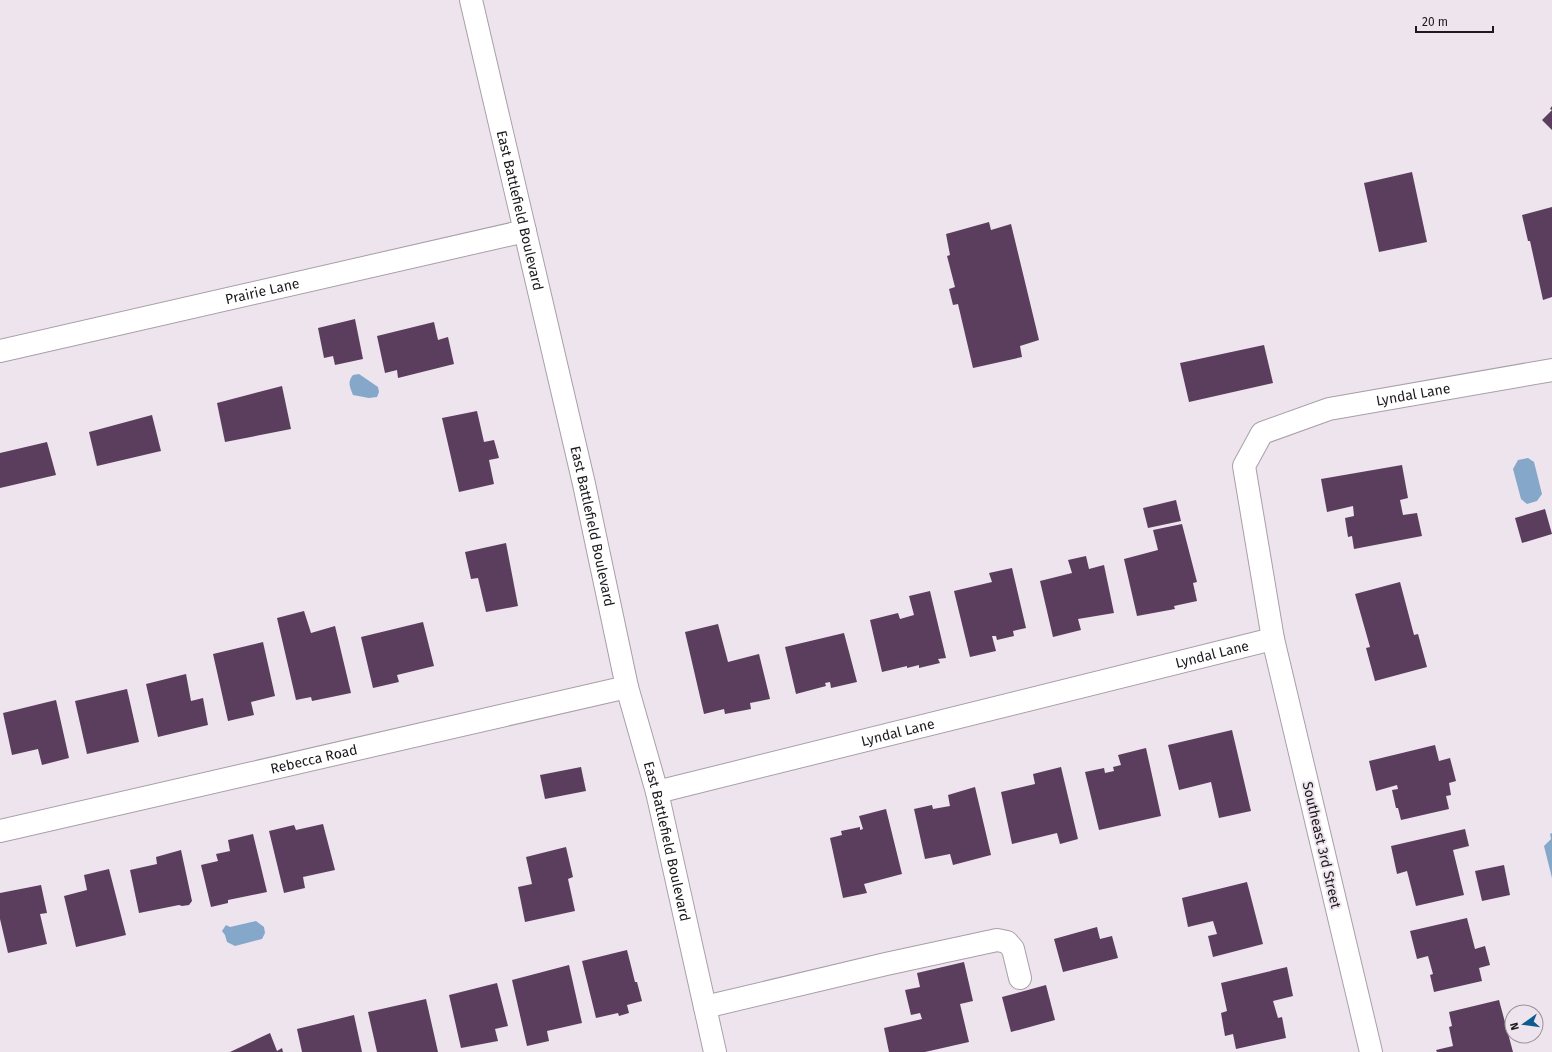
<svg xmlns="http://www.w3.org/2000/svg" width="1552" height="1052" viewBox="0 0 1552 1052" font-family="'Fira Sans',sans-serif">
<rect width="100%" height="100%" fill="#eee4ed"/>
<g fill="#85a7ca">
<path d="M359 374 378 387 379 392 377 397 369 398 353 395C350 387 347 382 353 375Z"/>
<path d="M1528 458 1534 462 1542 494 1537 501 1527 504 1521 499 1513 469 1518 460Z"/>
<path d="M1552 833V878L1544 846 1551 839 1550 834Z"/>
<path d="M256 921 264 927 265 933 262 939 235 946 227 942 225 935 222 931 226 925 230 927Z"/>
</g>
<g fill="#5b3d5d">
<path d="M1552 106V130L1542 120 1552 110 1550 109Z"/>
<path d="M1412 172 1427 242 1379 252 1364 183Z"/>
<path d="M1552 207V297L1543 300 1530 241H1528L1522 215Z"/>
<path d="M989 222 991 230 1011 224 1039 340 1020 346 1022 357 973 368 958 304 953 305 949 289 955 287 947 256 950 255 946 234Z"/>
<path d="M355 319 363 359 335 365 333 356 324 358 318 328Z"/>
<path d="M434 322 438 340 448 337 454 364 398 378 397 370 385 373 377 336Z"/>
<path d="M1264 345 1273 383 1189 402 1180 363Z"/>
<path d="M282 386 291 429 225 442 217 403Z"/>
<path d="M477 411 484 442 494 440 499 458 489 460 494 484 459 492 442 418Z"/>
<path d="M152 415 161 451 97 466 89 432Z"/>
<path d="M47 442 56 475 0 488V453Z"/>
<path d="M1402 465 1408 498 1400 500 1403 515 1417 513 1422 536 1354 549 1352 536 1348 537 1345 518 1354 516 1353 506 1327 512 1321 479Z"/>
<path d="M1176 500 1181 521 1148 528 1143 508Z"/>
<path d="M1545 509 1552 534 1522 543 1515 518Z"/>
<path d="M1182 524 1197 582 1193 583 1197 601 1174 606 1175 609 1137 616 1124 559 1158 550 1153 530Z"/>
<path d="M506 543 518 606 486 612 478 578 471 579 465 552Z"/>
<path d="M1086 556 1089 569 1104 565 1114 613 1078 619 1081 630 1053 637 1040 581 1072 573 1068 560Z"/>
<path d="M1012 568 1026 628 1013 631 1014 636 997 640 996 636H992L996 651 970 657 954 591 992 582 989 573Z"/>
<path d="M1400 582 1414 635 1418 634 1427 667 1375 681 1366 648 1370 647 1355 594Z"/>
<path d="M930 591 946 658 938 659 940 663 919 668V665L907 668V666L882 672 870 620 898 613 900 619 914 615 909 596Z"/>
<path d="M304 611 311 633 335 626 351 693 312 701 311 697 296 700 277 618Z"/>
<path d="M423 622 434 666 397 675 399 682 373 688 361 637Z"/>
<path d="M718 624 728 662 759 654 770 699 750 703 751 709 725 714 724 709 704 714 685 632Z"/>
<path d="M844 633 857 682 831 688 830 682 825 683 826 686 796 694 785 647Z"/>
<path d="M263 642 275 696 251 702 254 715 228 721 213 654Z"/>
<path d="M186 674 191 701 203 698 208 725 158 737 146 684Z"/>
<path d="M127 689 139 742 87 754 75 701Z"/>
<path d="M56 700 69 758 42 765 38 749 12 755 3 713Z"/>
<path d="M1232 730 1251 811 1219 818 1211 782 1179 790 1168 745Z"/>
<path d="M1435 745 1439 761 1450 758 1456 781 1449 783 1451 795 1446 796 1449 809 1401 820 1398 808H1396L1392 790 1398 789 1397 785 1376 791 1369 761Z"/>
<path d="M1146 748 1161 816 1099 830 1085 772 1104 768 1105 773 1114 771 1113 767 1121 765 1118 755Z"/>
<path d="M581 767 586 791 545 799 540 775Z"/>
<path d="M1061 767 1078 839 1060 844 1057 833 1012 844 1001 792 1035 784 1033 774Z"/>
<path d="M975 787 991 855 953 865 950 854 925 859 914 809 932 805 933 809 950 806 948 795Z"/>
<path d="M886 809 902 874 864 884 867 893 843 898 830 838 842 835 841 831 860 827V830L863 829 859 816Z"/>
<path d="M323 824 335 870 303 877 305 888 284 893 269 831 294 825 296 830Z"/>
<path d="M1465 829 1469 846 1453 850 1464 895 1416 906 1407 871 1397 874 1391 846Z"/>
<path d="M253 834 267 892 228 900V903L211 907 201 865 218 861 216 854 230 851 228 840Z"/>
<path d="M566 847 573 877 568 879 575 911 525 922 518 887 532 884 526 857Z"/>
<path d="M181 850 192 901 189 905 182 906 179 905 139 913 130 870 157 864 156 857Z"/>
<path d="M1504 865 1510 895 1482 901 1475 871Z"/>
<path d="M109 869 126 935 76 947 64 896 87 890 84 875Z"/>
<path d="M1247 882 1263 944 1213 957 1208 936 1217 934 1213 921 1188 927 1182 898Z"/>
<path d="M41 885 47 913 40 914 47 944 8 953 0 919V893Z"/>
<path d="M1467 918 1475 949 1485 946 1490 965 1479 968 1482 981 1434 992 1430 975 1433 974 1428 956 1417 959 1410 931Z"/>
<path d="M1097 927 1100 939 1112 936 1118 958 1063 972 1054 939Z"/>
<path d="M627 950 635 982H637L642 1001 627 1005 629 1013 619 1016 618 1013 596 1018 582 961Z"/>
<path d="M964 962 973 1001 960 1004 969 1042 925 1052H889L884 1028 922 1019 920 1013 911 1015 905 990 920 987 917 973Z"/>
<path d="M569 965 582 1023 547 1031 549 1041 527 1046 512 980Z"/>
<path d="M1287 967 1293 996 1273 1001 1278 1018 1282 1017 1286 1038 1236 1049 1233 1034 1225 1036 1221 1013 1227 1011 1221 983Z"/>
<path d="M497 983 508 1026 495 1029 498 1041 461 1048 449 995Z"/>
<path d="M1046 985 1055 1020 1011 1032 1002 997Z"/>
<path d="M426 999 438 1052H377L368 1012Z"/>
<path d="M1499 1000 1513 1052H1437L1436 1050 1453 1046 1449 1027 1452 1026 1449 1012Z"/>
<path d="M354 1015 362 1052H302L297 1029Z"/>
<path d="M270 1033 277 1051 282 1048 283 1052H230Z"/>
</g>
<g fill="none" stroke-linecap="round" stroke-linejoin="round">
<defs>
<g id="minor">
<path id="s1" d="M471 0 584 484 627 687 657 792 715 1052"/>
<path id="s2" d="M0 351 525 231"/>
<path id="s3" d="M657 792 1273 639"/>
<path id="s4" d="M0 831 627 687"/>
<path d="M705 1007 886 964 997 940 1007 942 1013 949 1020 978"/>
<path id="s5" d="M1371 1052 1273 639 1244 466 1262 433 1329 409 1552 370"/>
</g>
</defs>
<use href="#minor" stroke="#a89fa8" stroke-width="24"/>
<use href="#minor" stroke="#fff" stroke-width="22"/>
</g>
<g text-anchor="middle" stroke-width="4" stroke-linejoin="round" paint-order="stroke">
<g font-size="14" fill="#1c191c" stroke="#eee4ed">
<text dy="5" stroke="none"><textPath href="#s1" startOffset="216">East Battlefield Boulevard</textPath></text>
<text dy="5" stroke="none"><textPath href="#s2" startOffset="269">Prairie Lane</textPath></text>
<text dy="5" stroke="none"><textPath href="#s5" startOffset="794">Lyndal Lane</textPath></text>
<text dy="5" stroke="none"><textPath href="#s1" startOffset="540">East Battlefield Boulevard</textPath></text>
<text dy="5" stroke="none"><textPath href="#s3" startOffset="572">Lyndal Lane</textPath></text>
<text dy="5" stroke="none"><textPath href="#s3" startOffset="248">Lyndal Lane</textPath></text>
<text dy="5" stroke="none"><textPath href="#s4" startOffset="322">Rebecca Road</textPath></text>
<text dy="5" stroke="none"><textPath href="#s1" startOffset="864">East Battlefield Boulevard</textPath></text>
<text transform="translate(1322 845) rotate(77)" y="5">Southeast 3rd Street</text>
</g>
</g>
<g transform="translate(1524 1024) rotate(256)"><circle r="19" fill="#eee4ed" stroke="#9a9399"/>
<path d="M0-3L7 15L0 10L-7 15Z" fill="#0e5c8f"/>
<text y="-6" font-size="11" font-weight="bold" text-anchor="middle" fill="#1c191c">N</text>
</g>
<path d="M1416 26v6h77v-6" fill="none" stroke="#1c191c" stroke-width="2"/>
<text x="1422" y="26" font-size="12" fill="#1c191c" stroke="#eee4ed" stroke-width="3" paint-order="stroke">20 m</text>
</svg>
